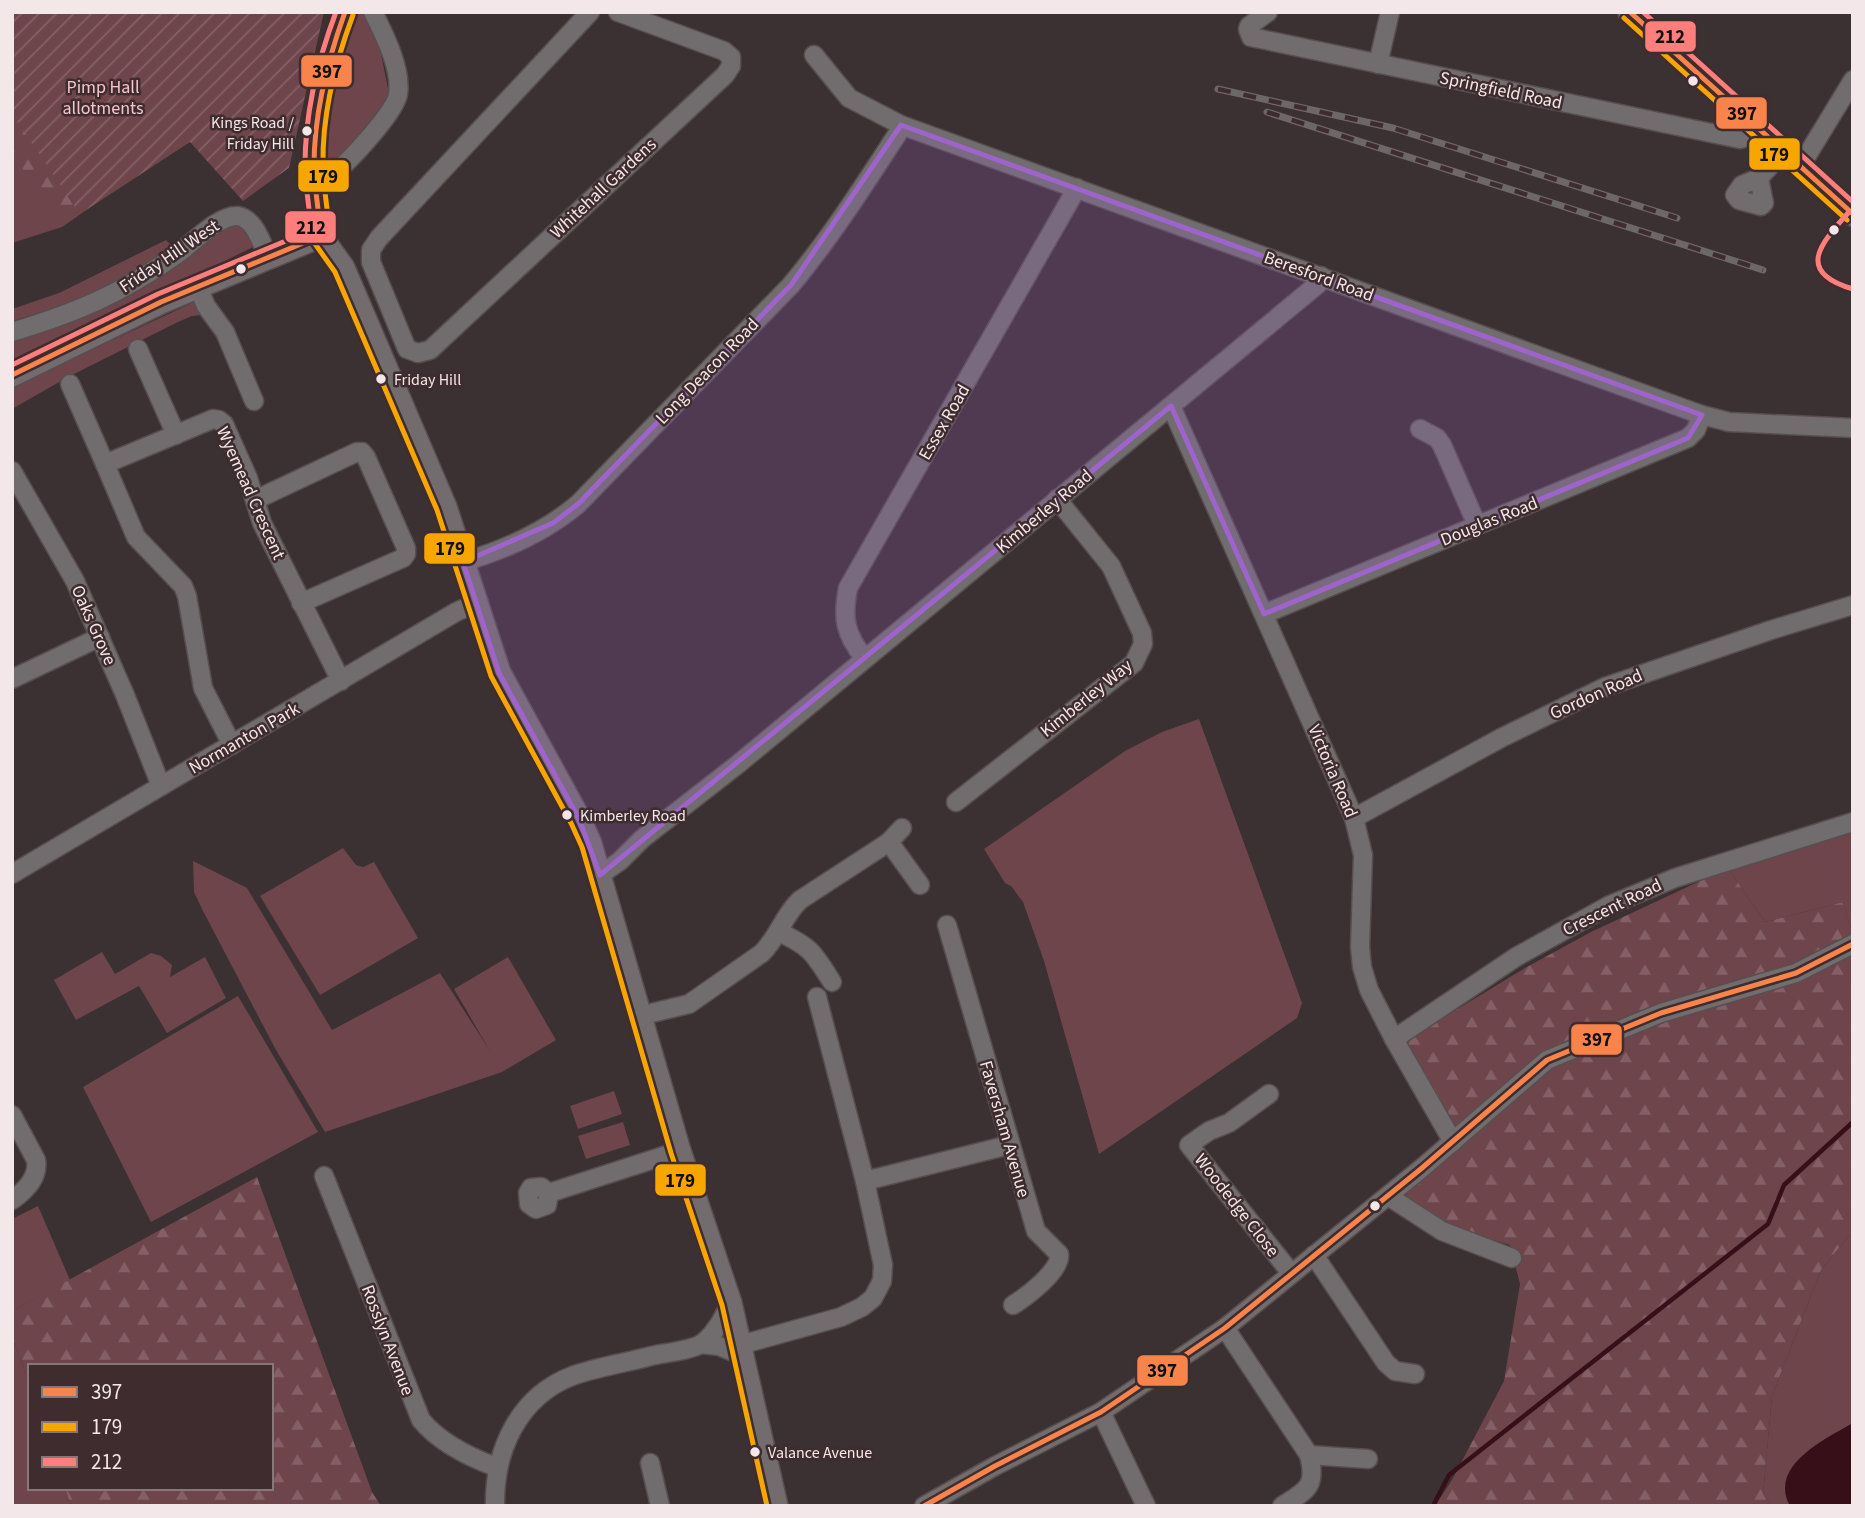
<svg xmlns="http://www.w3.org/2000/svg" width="1865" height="1518" viewBox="0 0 1865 1518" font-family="'Source Sans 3',sans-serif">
<defs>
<pattern id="forest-firs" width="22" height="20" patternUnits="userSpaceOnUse" patternTransform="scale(1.75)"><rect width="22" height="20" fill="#6f454c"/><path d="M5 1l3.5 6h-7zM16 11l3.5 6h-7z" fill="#846066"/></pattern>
<pattern id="garden-furrows" width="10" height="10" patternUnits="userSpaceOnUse" patternTransform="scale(1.75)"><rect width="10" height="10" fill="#6f454c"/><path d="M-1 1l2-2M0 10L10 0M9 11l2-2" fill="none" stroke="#846066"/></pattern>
</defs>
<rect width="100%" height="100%" fill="#3b3032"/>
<g fill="#6f454c">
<path d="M353 12H362L378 39 389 94C372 121 351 150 324 168 327 114 336 63 353 12Z"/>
<path d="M12 114 80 214 62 227 12 243Z"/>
<path d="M219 223 246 224 253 247 12 367V337L85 313Z"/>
<path d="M166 240 174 248 112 284 64 305 12 321V309L59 293Z"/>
<path d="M205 297 212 314 192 316 178 322 68 377 12 409V387Z"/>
<path d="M1199 719 1302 1003 1297 1018 1099 1154 1044 961 1023 902 1011 886 1005 883 984 849 1125 751 1162 732Z"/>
<path d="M1853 829V935L1843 902 1765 922 1728 868Z"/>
<path d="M343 848 356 865 363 867 374 862 418 938 320 995 260 896Z"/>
<path d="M193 861 247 888 332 1030 440 973 490 1051 454 989 508 957 556 1040 502 1072 325 1132 276 1050 203 911 194 892Z"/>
<path d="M102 952 115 974 151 953 161 956 172 965 170 977 205 957 226 998 167 1033 139 986 76 1020 54 980Z"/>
<path d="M238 996 318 1132 151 1222 83 1087Z"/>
<path d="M614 1091 622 1114 578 1129 570 1106Z"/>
<path d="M623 1122 630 1145 586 1159 578 1136Z"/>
<path d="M38 1206 70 1280 12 1311V1219Z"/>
<path d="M1853 1231V1506H1772L1763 1494 1772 1396 1821 1270Z"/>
<path d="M12 1336 30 1386V1488H65L71 1506H12Z"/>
</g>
<g fill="url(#forest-firs)">
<path d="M12 72 95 204 62 227 12 153Z"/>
<path d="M1728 868 1765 922 1843 902 1853 935V1231L1821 1270 1772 1396 1763 1494 1772 1506H1435L1452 1480 1504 1381 1520 1284 1510 1245 1438 1223 1391 1194 1461 1144 1405 1041 1525 968 1591 932Z"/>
<path d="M257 1177 372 1492 381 1506H71L65 1488H271V1366H30V1386L12 1336V1311Z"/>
</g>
<path fill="url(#garden-furrows)" d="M12 12H324L289 168 243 201 190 142 80 214 12 114Z"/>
<path fill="#360f19" d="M1853 1423V1506H1790C1768 1466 1825 1439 1853 1423Z"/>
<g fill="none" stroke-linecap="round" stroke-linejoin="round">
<path stroke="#360f19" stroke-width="4.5" d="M1433 1506 1449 1475 1768 1224 1784 1185 1853 1122"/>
<defs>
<g id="minor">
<path d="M590 12 379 238 371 250V262L407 349 418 353 430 350 725 75 731 66V57L724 51 618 12"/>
<path d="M1268 12 1249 26 1248 29 1251 37 1740 139 1744 138 1756 128"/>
<path d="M814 55 849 98 901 125 1702 415 1729 422 1853 428"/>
<path d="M1378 64 1390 12"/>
<path d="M1800 167 1853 80"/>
<path d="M1759 178 1764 203 1761 206 1739 200 1735 195 1742 185 1759 178 1783 152"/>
<path d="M314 183C321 179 328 177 334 173 349 162 396 111 398 94 402 69 384 34 373 12"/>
<path d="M198 287 206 306 225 332 254 401"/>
<path d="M12 332C75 313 121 294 176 255 191 245 219 214 238 216 255 219 262 244 268 257"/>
<path d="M138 349 176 435"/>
<path d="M70 384 105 464"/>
<path d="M1170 407 1174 413 1354 818 1363 855 1360 947 1362 967 1369 990 1394 1039 1453 1142"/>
<path d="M1420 429 1437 438 1442 445 1477 525"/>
<path d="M12 471 75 581 125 695 161 786"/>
<path d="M255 500 357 452H362L366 457 406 548V554L403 558 301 603"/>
<path d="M463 562C504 550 546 531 578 504L791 285C831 237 864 185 898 133L901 125"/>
<path d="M1264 614 1688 438 1696 430 1702 415"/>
<path d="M865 659C845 634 842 619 848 588L1077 188"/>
<path d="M12 679 100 637"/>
<path d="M232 745 203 688 187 596 183 586 136 537 105 464 213 419 219 420 224 424 248 478 262 523 341 681"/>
<path d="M956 802 1134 663 1143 644 1142 633 1111 566 1057 499"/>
<path d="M1354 818 1501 738 1605 687 1771 630 1853 605"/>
<path d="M889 842 920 885"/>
<path d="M12 874 456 612 476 603"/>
<path d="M600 875 620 861 642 839 737 765 1318 284 1321 276"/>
<path d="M947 925 1036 1231 1059 1254C1062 1270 1026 1297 1013 1305"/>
<path d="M779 932C811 947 813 952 832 982"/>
<path d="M639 1016 689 1004 762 953C778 937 784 915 800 900L889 842 902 828"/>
<path d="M1394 1039 1516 957 1610 905 1675 878 1853 822"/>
<path d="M1269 1094 1229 1123 1209 1131 1189 1145 1291 1273"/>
<path d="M12 1115 36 1160C39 1178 25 1191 12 1200"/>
<path d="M324 1176 421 1420C440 1443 469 1457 496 1467"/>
<path d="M865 1181 1009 1145"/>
<path d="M549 1193 541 1187 531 1188 528 1193 529 1204 536 1209 547 1205 549 1193 679 1151"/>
<path d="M1388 1196 1442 1231 1512 1258"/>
<path d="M1314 1255 1386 1363 1395 1371 1415 1374"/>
<path d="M1225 1328 1309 1455 1368 1459"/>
<path d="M701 1344 719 1346 743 1356"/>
<path d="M740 1345 841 1317 862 1307 873 1298 882 1281 883 1265 865 1181 817 997"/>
<path d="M1101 1412 1146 1506"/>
<path d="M650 1463 660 1506"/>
<path d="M495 1506C494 1451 518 1397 572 1376 597 1367 625 1363 651 1356 664 1353 693 1350 703 1343 716 1332 723 1319 730 1303"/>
<path d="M924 1506 995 1466 1101 1412 1225 1328 1422 1168 1547 1060 1661 1013 1796 973 1853 944"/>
<path d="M1282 1506C1307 1490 1317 1487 1309 1455"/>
</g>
<g id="major">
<path d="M1630 12 1853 214"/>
<path d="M320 236 343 268 445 507 499 673 579 819 590 844 679 1151 730 1303 776 1506"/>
<path d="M320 236C321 212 314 189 314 166 313 114 326 61 345 12"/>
<path d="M12 375 161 302 320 236"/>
</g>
</defs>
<use href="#minor" stroke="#584e50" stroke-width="21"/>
<use href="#major" stroke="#584e50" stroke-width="26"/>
<use href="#minor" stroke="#716c6d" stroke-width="18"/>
<use href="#major" stroke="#736c6e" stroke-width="23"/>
<defs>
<g id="rail">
<path d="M1218 89 1393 128 1677 218"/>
<path d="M1267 112 1763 270"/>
</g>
</defs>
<use href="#rail" stroke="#6e6768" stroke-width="7"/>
<use href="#rail" stroke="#3f2c2f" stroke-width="4.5" stroke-dasharray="13" stroke-linecap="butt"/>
<defs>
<g id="bus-1">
<path d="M1630 12 1853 214"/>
<path d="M320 236C320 212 314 189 314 166 314 113 327 62 345 12"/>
<path d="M12 375 161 302 320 236"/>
<path d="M924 1506 995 1466 1101 1412 1225 1328 1422 1168 1547 1060 1661 1013 1796 973 1853 944"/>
</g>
<g id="bus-2">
<path d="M1624 18 1847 220"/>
<path d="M329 236C329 212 323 189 323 165 322 113 335 63 353 15"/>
<path d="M313 241 335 272 437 510 491 676 571 823 582 847 671 1153 722 1305 767 1506"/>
</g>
<g id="bus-3">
<path d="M1643 12 1853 202"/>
<path d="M1849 212C1820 244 1795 272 1853 289"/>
<path d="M311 236C311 212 305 189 305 166 305 113 317 62 336 12"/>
<path d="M12 365 158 294 317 228"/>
</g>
</defs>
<use href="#bus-1" stroke="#3f2c2f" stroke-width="10"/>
<use href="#bus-2" stroke="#3f2c2f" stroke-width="10"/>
<use href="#bus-3" stroke="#3f2c2f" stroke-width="10"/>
<use href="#bus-1" stroke="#f8844c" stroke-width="5"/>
<use href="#bus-2" stroke="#f7a600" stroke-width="5"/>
<use href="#bus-3" stroke="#fd7e7b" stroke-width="5"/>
</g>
<path fill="#9f64cc" fill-opacity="0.2" stroke="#9f64cc" stroke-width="5" stroke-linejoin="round" d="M901 125 1702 415 1688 438 1264 614 1171 406 600 875 579 819 499 673 463 562 553 523 578 504 791 285Z"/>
<g fill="#f4e7e9" stroke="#3f2c2f" stroke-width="2.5">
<circle cx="1693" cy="81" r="6"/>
<circle cx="307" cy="131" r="6"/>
<circle cx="1834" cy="230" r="6"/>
<circle cx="241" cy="269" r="6"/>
<circle cx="381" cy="379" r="6"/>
<circle cx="567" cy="815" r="6"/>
<circle cx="1375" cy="1206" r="6"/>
<circle cx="755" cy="1452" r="6"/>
</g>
<g text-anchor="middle" stroke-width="5" stroke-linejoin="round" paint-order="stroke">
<g font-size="16" fill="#f4e7e9" stroke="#3f2c2f" text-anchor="start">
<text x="294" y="128" text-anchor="end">Kings Road /<tspan x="294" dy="21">Friday Hill</tspan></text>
<text x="394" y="385">Friday Hill</text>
<text x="580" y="821">Kimberley Road</text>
<text x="768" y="1458">Valance Avenue</text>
</g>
<g font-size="18" fill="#f7c5cc" stroke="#3f2c2f">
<text x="103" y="93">Pimp Hall<tspan x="103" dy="21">allotments</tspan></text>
</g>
<g font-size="18" fill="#f4e7e9" stroke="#3f2c2f">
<text transform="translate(1501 90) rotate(12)" y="6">Springfield Road</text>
<text transform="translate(603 188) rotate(-43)" y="6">Whitehall Gardens</text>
<text transform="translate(169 256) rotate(-34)" y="6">Friday Hill West</text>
<text transform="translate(1319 276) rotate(20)" y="6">Beresford Road</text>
<text transform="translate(707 371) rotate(-46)" y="6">Long Deacon Road</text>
<text transform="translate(944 422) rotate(-60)" y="6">Essex Road</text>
<text transform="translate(251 493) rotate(66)" y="6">Wyemead Crescent</text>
<text transform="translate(1044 511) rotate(-40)" y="6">Kimberley Road</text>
<text transform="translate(1489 521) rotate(-22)" y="6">Douglas Road</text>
<text transform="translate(94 625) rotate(66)" y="6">Oaks Grove</text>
<text transform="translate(1596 694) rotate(-24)" y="6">Gordon Road</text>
<text transform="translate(1086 698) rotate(-39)" y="6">Kimberley Way</text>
<text transform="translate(244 738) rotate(-30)" y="6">Normanton Park</text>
<text transform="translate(1333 771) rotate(67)" y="6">Victoria Road</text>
<text transform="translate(1612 907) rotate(-26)" y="6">Crescent Road</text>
<text transform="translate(1005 1129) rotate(74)" y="6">Faversham Avenue</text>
<text transform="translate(1237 1205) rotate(52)" y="6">Woodedge Close</text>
<text transform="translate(388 1340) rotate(69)" y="6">Rosslyn Avenue</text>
</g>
</g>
<g stroke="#3f2c2f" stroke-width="2.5">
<rect x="1644" y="20" width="53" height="33" rx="7" fill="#fd7e7b"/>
<rect x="300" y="54" width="53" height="34" rx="7" fill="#f8844c"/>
<rect x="1715" y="96" width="53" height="34" rx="7" fill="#f8844c"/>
<rect x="1748" y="137" width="53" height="34" rx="7" fill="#f7a600"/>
<rect x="297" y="159" width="53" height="34" rx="7" fill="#f7a600"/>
<rect x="284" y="210" width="53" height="34" rx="7" fill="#fd7e7b"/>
<rect x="423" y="532" width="53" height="33" rx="7" fill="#f7a600"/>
<rect x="1570" y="1023" width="53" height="33" rx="7" fill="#f8844c"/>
<rect x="654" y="1163" width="53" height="34" rx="7" fill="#f7a600"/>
<rect x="1136" y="1354" width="53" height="33" rx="7" fill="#f8844c"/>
</g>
<g font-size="19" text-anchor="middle" font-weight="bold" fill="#111">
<text x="1670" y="43">212</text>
<text x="327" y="78">397</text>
<text x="1742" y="120">397</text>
<text x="1774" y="161">179</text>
<text x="323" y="183">179</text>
<text x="311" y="234">212</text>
<text x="450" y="555">179</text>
<text x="1597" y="1046">397</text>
<text x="680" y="1187">179</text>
<text x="1162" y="1377">397</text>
</g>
<rect width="1865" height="1518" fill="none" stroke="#f4e7e9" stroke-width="28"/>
<rect x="28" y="1364" width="245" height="126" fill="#3f2c2f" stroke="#877779" stroke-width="2"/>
<rect x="42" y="1387" width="35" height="10" fill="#f8844c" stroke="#877779" stroke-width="2"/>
<text x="91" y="1399" font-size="21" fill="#f4e7e9">397</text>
<rect x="42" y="1422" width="35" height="10" fill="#f7a600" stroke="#877779" stroke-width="2"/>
<text x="91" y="1434" font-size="21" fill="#f4e7e9">179</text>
<rect x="42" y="1457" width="35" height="10" fill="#fd7e7b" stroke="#877779" stroke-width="2"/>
<text x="91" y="1469" font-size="21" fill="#f4e7e9">212</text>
</svg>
